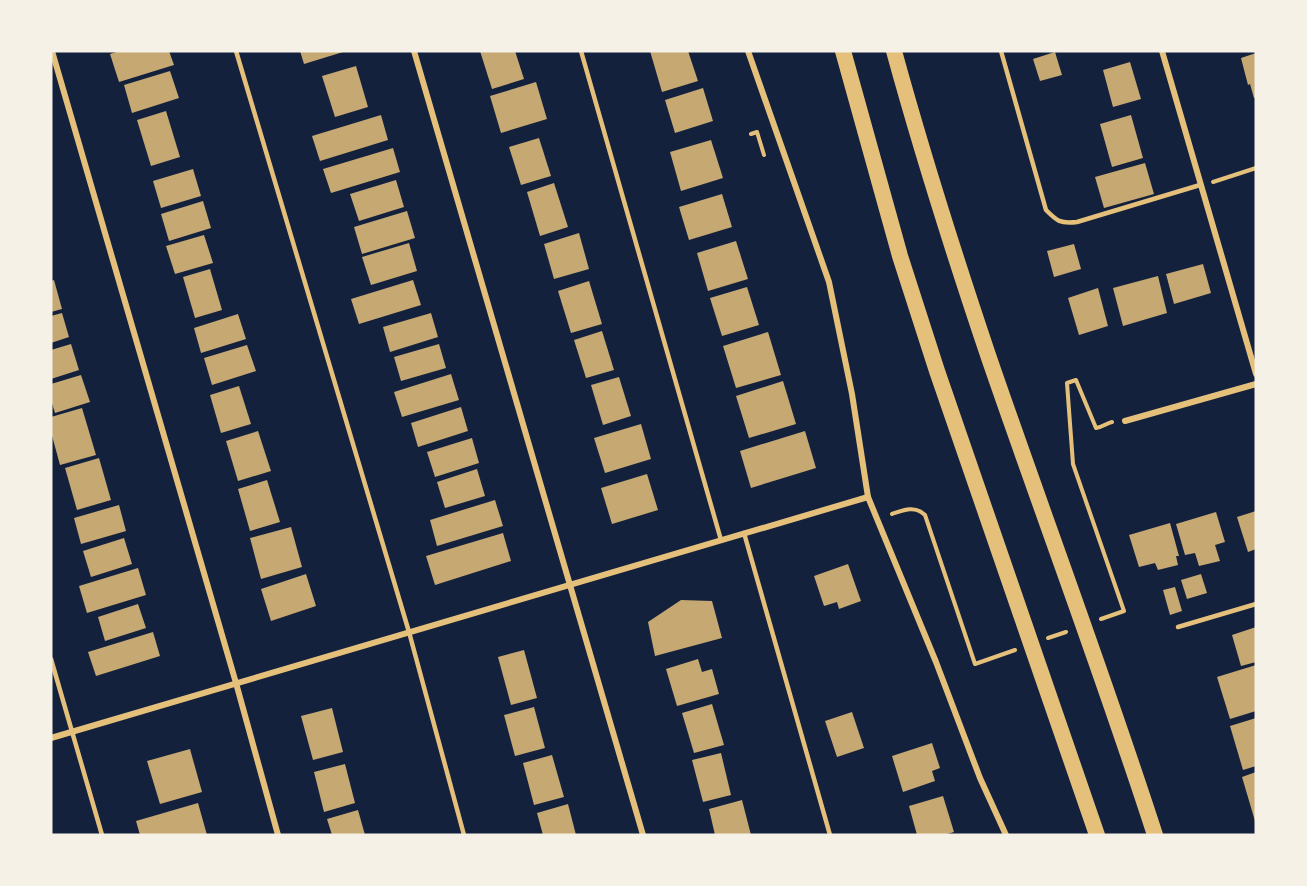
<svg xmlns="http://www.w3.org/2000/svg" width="1307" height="886" viewBox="0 0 1307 886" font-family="Overpass,sans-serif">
<rect width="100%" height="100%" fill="#14213d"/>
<g fill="#c6a872">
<path d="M120 51H169L174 65 119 82 110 54Z"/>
<path d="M300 51H343V52L304 64Z"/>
<path d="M480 51H515L524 79 492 89Z"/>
<path d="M650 51H688L698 81 662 92Z"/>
<path d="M1055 52 1062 75 1040 81 1033 59Z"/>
<path d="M1256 53V98H1254L1250 84 1248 85 1241 58Z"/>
<path d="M1130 62 1141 99 1113 107 1103 70Z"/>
<path d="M356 66 368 107 335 117 322 76Z"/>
<path d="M170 71 179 98 132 113 124 85Z"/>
<path d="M536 82 547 119 501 133 490 96Z"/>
<path d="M703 88 713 121 675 133 665 100Z"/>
<path d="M166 111 180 157 151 166 137 120Z"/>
<path d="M381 115 388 140 320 161 312 136Z"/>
<path d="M1131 115 1143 158 1112 167 1100 124Z"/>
<path d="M539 138 551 176 521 185 509 147Z"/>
<path d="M711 140 723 178 681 191 670 152Z"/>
<path d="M393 148 400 172 331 193 323 169Z"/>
<path d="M1145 163 1154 194 1104 208 1095 177Z"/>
<path d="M193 169 201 196 161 208 153 181Z"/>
<path d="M396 180 404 207 359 221 350 194Z"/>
<path d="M554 183 568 227 540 236 527 192Z"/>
<path d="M722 194 732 227 689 240 679 207Z"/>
<path d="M203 201 211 228 169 241 161 214Z"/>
<path d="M407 211 415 238 362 254 354 227Z"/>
<path d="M579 233 589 269 554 279 544 244Z"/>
<path d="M204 235 213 263 175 274 166 246Z"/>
<path d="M736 241 748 279 708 291 697 253Z"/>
<path d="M409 243 417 271 371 285 362 257Z"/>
<path d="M1074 244 1081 269 1054 277 1047 251Z"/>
<path d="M1203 264 1211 293 1174 304 1166 274Z"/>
<path d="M210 269 222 310 195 318 183 277Z"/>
<path d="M1158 276 1167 313 1123 326 1113 288Z"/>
<path d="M54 280 62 309 51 312V281Z"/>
<path d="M413 280 421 305 359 324 351 299Z"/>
<path d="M589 281 602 324 571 333 558 291Z"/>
<path d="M747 287 759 325 722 336 710 298Z"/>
<path d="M1098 288 1108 326 1079 335 1068 298Z"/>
<path d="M62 313 69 337 51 343V316Z"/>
<path d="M431 313 438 337 390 352 383 327Z"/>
<path d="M238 314 246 339 201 353 194 328Z"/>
<path d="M602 331 614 370 586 378 574 340Z"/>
<path d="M768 332 781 375 736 388 723 346Z"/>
<path d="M71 344 79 370 51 379V350Z"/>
<path d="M439 344 446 368 401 381 394 357Z"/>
<path d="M247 345 256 371 212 385 204 358Z"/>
<path d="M451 374 459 400 402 417 394 392Z"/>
<path d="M81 375 90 402 55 413 51 400V384Z"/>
<path d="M619 377 631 416 603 425 591 385Z"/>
<path d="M783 381 796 424 749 438 736 396Z"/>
<path d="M239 386 251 424 221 433 210 395Z"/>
<path d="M461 407 468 431 418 447 411 423Z"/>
<path d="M82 408 96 455 60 465 51 432V417Z"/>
<path d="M641 424 651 459 605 473 594 438Z"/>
<path d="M258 431 271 471 238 481 226 441Z"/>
<path d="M805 431 816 468 751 488 740 451Z"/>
<path d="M472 438 479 463 435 477 427 452Z"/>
<path d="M99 458 111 500 77 510 65 468Z"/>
<path d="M477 469 485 496 445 508 437 482Z"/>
<path d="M647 474 658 510 612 524 601 488Z"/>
<path d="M267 480 280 522 250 531 238 489Z"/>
<path d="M495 500 503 526 437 546 430 520Z"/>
<path d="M119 505 126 531 81 544 74 518Z"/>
<path d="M1256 511V549L1248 552 1237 517Z"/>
<path d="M1216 512 1225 542 1215 545 1220 561 1199 566 1195 553 1185 555 1176 524Z"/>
<path d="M1170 523 1179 556H1176L1178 565 1158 570 1155 563 1139 567 1129 535Z"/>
<path d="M291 527 302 567 261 579 250 538Z"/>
<path d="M503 533 511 561 435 585 426 556Z"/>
<path d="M124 538 132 564 91 577 83 551Z"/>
<path d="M848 564 861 601 839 609 837 602 824 606 814 576Z"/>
<path d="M138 568 146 595 87 613 79 586Z"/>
<path d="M306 574 316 606 271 621 261 589Z"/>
<path d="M1201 574 1207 593 1187 599 1181 580Z"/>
<path d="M1175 587 1182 611 1170 615 1163 590Z"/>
<path d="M681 600 712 601 722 638 655 656 648 622Z"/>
<path d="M138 604 146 628 105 641 98 617Z"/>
<path d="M1256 627V662L1241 666 1232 635Z"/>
<path d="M153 632 160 656 96 676 88 652Z"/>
<path d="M524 650 537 698 511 705 498 657Z"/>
<path d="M698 659 702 672 712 669 719 694 677 706 666 669Z"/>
<path d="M1256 665V711L1230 719 1217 677Z"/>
<path d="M712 704 724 745 694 753 682 713Z"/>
<path d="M534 707 545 748 515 756 504 715Z"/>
<path d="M332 708 343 752 313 760 301 716Z"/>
<path d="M852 712 864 748 837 757 825 721Z"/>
<path d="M1256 718V766L1243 770 1230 726Z"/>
<path d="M932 743 940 768 932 771 935 781 903 792 892 756Z"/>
<path d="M190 749 202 792 160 804 147 761Z"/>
<path d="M721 753 731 795 703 802 692 760Z"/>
<path d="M552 755 564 797 534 805 523 763Z"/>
<path d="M345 764 355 803 324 812 314 772Z"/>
<path d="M1256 772V821H1255L1242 777Z"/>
<path d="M943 796 954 832 944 835H917L909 806Z"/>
<path d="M742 800 751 835H715L709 809Z"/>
<path d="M198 803 207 835H140L136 821Z"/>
<path d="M568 804 576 835H543L537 813Z"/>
<path d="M358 810 365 835H332L327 819Z"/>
</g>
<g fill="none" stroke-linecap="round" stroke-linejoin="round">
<g stroke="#e5c07b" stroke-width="4">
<path d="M751 134 757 132 764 155"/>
<path d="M1213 182 1256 168"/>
<path d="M892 514C903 510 915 505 925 515L975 664 1015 650"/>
<path d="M1101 619 1124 611 1073 464 1067 383 1076 380 1096 428C1103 427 1107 423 1112 422"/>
<path d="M1048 638 1066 632"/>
</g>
<g stroke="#e5c07b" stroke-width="4.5">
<path d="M236 51 409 632 464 835"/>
<path d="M581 51 721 540"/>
<path d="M1001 51 1046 210C1057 221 1060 224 1077 222L1200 185"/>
<path d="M744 533 830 835"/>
<path d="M1178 627 1256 604"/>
<path d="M51 659 102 835"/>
</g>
<g stroke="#e5c07b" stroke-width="6">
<path d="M52 51 236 683 278 835"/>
<path d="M414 51 643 835"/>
<path d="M748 51 829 282 852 394 868 497 936 662 980 778 1006 835"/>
<path d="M1162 51 1256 374"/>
<path d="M1125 421 1256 384"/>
<path d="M51 738 868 497"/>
</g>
<g stroke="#e5c07b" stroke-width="16">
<path d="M843 51 900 256 937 371 1097 835"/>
<path d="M894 51C922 153 954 254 988 355 1043 515 1103 674 1155 835"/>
</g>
</g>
<rect width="1307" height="886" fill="none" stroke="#f6f1e7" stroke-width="105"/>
</svg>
